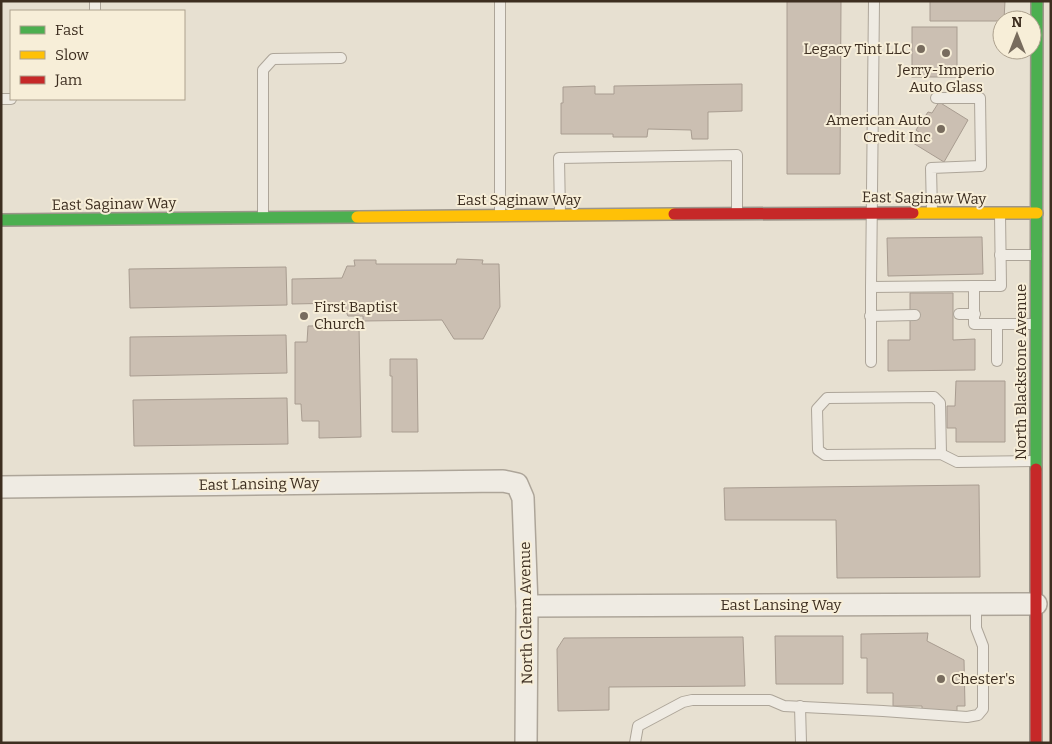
<svg xmlns="http://www.w3.org/2000/svg" width="1052" height="744" viewBox="0 0 1052 744" font-family="Bitter,serif">
<rect width="100%" height="100%" fill="#e7e0d1"/>
<g fill="#cbbfb2" stroke="#a89c90">
<path d="M787 1H841L840 174H787Z"/>
<path d="M930 1H1005L1004 20H1002V21H930Z"/>
<rect x="912" y="27" width="45" height="50"/>
<path d="M742 84V111L708 112V139H692L691 130 648 129 647 137H613V134H561V103H563V87L595 86V94H614V86Z"/>
<path d="M939 102 968 120 944 162 913 143 920 133 916 130 928 112 932 113Z"/>
<path d="M982 237 983 274 888 276 887 238Z"/>
<path d="M457 259 483 260 482 264H499L500 307 483 339H454L442 320 363 321V316H348L342 303 292 304V279L342 278 347 266H355L354 260H376V264H456Z"/>
<path d="M286 267 287 305 130 308 129 269Z"/>
<path d="M910 293H953V340L975 339V370L888 371V340H910Z"/>
<path d="M359 325 361 437 319 438V421H302L301 404H295V342H307L308 326Z"/>
<path d="M286 335 287 373 130 376V337Z"/>
<path d="M390 359H417L418 432H392V376H390Z"/>
<path d="M956 381H1005V442H956V428H947V406H955Z"/>
<path d="M287 398 288 444 134 446 133 400Z"/>
<path d="M979 485 980 577 837 578 836 520H725L724 488Z"/>
<path d="M928 633 927 641 964 660 965 706H957V711H922V706H893V693H867V658H861V634Z"/>
<path d="M775 636H843V684H776Z"/>
<path d="M743 637 745 686 609 687V710L558 711 557 649 564 638Z"/>
</g>
<g fill="none" stroke-linecap="round" stroke-linejoin="round">
<defs>
<g id="lane">
<path d="M95 11V1"/>
<path d="M1 99H11"/>
<path d="M932 212 931 168 981 166 980 98H936"/>
<path d="M500 214V1"/>
<path d="M560 214 559 158 737 155V212"/>
<path d="M263 216V70L273 59 341 58"/>
<path d="M1000 255H1037"/>
<path d="M974 286H1001L1000 214"/>
<path d="M871 287 874 1"/>
<path d="M959 314H975"/>
<path d="M870 316 915 315"/>
<path d="M997 324V361"/>
<path d="M871 362V287L974 286V324H1035"/>
<path d="M941 454 825 455 818 450 817 409 827 398 934 397 940 403 941 454 957 462 1035 461"/>
<path d="M800 706 801 743"/>
<path d="M635 743 638 726 683 702 692 700H770L784 706 883 711 967 717 978 715 983 709V646L976 628V604"/>
</g>
<g id="street">
<path d="M1 487 503 481 517 484 523 498 527 606 526 743"/>
<path d="M527 606 1036 604"/>
</g>
<g id="fast">
<path d="M1 220 357 217"/>
<path d="M1036 469 1037 1"/>
</g>
<g id="slow">
<path d="M913 213H1037"/>
<path d="M357 217 674 214"/>
</g>
<g id="jam">
<path d="M674 214 913 213"/>
<path d="M1036 743V469"/>
</g>
</defs>
<use href="#lane" stroke="#ada599" stroke-width="12"/>
<use href="#street" stroke="#ada599" stroke-width="24"/>
<use href="#fast" stroke="#9c958a" stroke-width="14"/>
<use href="#slow" stroke="#9c958a" stroke-width="14"/>
<use href="#jam" stroke="#9c958a" stroke-width="14"/>
<use href="#lane" stroke="#efebe3" stroke-width="10"/>
<use href="#street" stroke="#efebe3" stroke-width="21"/>
<use href="#fast" stroke="#4caf50" stroke-width="11"/>
<use href="#slow" stroke="#ffc107" stroke-width="11"/>
<use href="#jam" stroke="#c62828" stroke-width="11"/>
</g>
<g fill="#786c5e" stroke="#f7eed8" stroke-width="2">
<circle cx="921" cy="49" r="5"/>
<circle cx="946" cy="53" r="5"/>
<circle cx="941" cy="129" r="5"/>
<circle cx="304" cy="316" r="5"/>
<circle cx="941" cy="679" r="5"/>
</g>
<g text-anchor="middle" stroke-width="4" stroke-linejoin="round" paint-order="stroke">
<g font-size="15" fill="#3d2e20" stroke="#f7eed8" text-anchor="end">
<text x="911" y="54">Legacy Tint LLC</text>
<text x="946" y="75" text-anchor="middle">Jerry-Imperio<tspan x="946" dy="17">Auto Glass</tspan></text>
<text x="931" y="125">American Auto<tspan x="931" dy="17">Credit Inc</tspan></text>
<text x="314" y="312" text-anchor="start">First Baptist<tspan x="314" dy="17">Church</tspan></text>
<text x="951" y="684" text-anchor="start">Chester's</text>
</g>
<g font-size="15" fill="#3d2e20" stroke="#f7eed8">
<text transform="translate(924 198) rotate(1)" y="5">East Saginaw Way</text>
<text x="519" y="205">East Saginaw Way</text>
<text transform="translate(114 204) rotate(-1)" y="5">East Saginaw Way</text>
<text transform="translate(1021 372) rotate(-90)" y="5">North Blackstone Avenue</text>
<text transform="translate(259 484) rotate(-1)" y="5">East Lansing Way</text>
<text x="781" y="610">East Lansing Way</text>
<text transform="translate(526 613) rotate(-91)" y="5">North Glenn Avenue</text>
</g>
</g>
<rect width="1052" height="744" fill="none" stroke="#3d2e20" stroke-width="5"/>
<rect x="10" y="10" width="175" height="90" fill="#f7eed8" stroke="#ada18e"/>
<rect x="20" y="26" width="25" height="8" fill="#4caf50" stroke="#ada18e"/>
<text x="55" y="35" font-size="15" fill="#3d2e20">Fast</text>
<rect x="20" y="51" width="25" height="8" fill="#ffc107" stroke="#ada18e"/>
<text x="55" y="60" font-size="15" fill="#3d2e20">Slow</text>
<rect x="20" y="76" width="25" height="8" fill="#c62828" stroke="#ada18e"/>
<text x="55" y="85" font-size="15" fill="#3d2e20">Jam</text>
<g transform="translate(1017 35)"><circle r="24" fill="#f7eed8" stroke="#ada18e"/>
<path d="M0-4L9 19L0 12L-9 19Z" fill="#786c5e"/>
<text y="-8" font-size="14" font-weight="bold" text-anchor="middle" fill="#3d2e20">N</text>
</g>
</svg>
